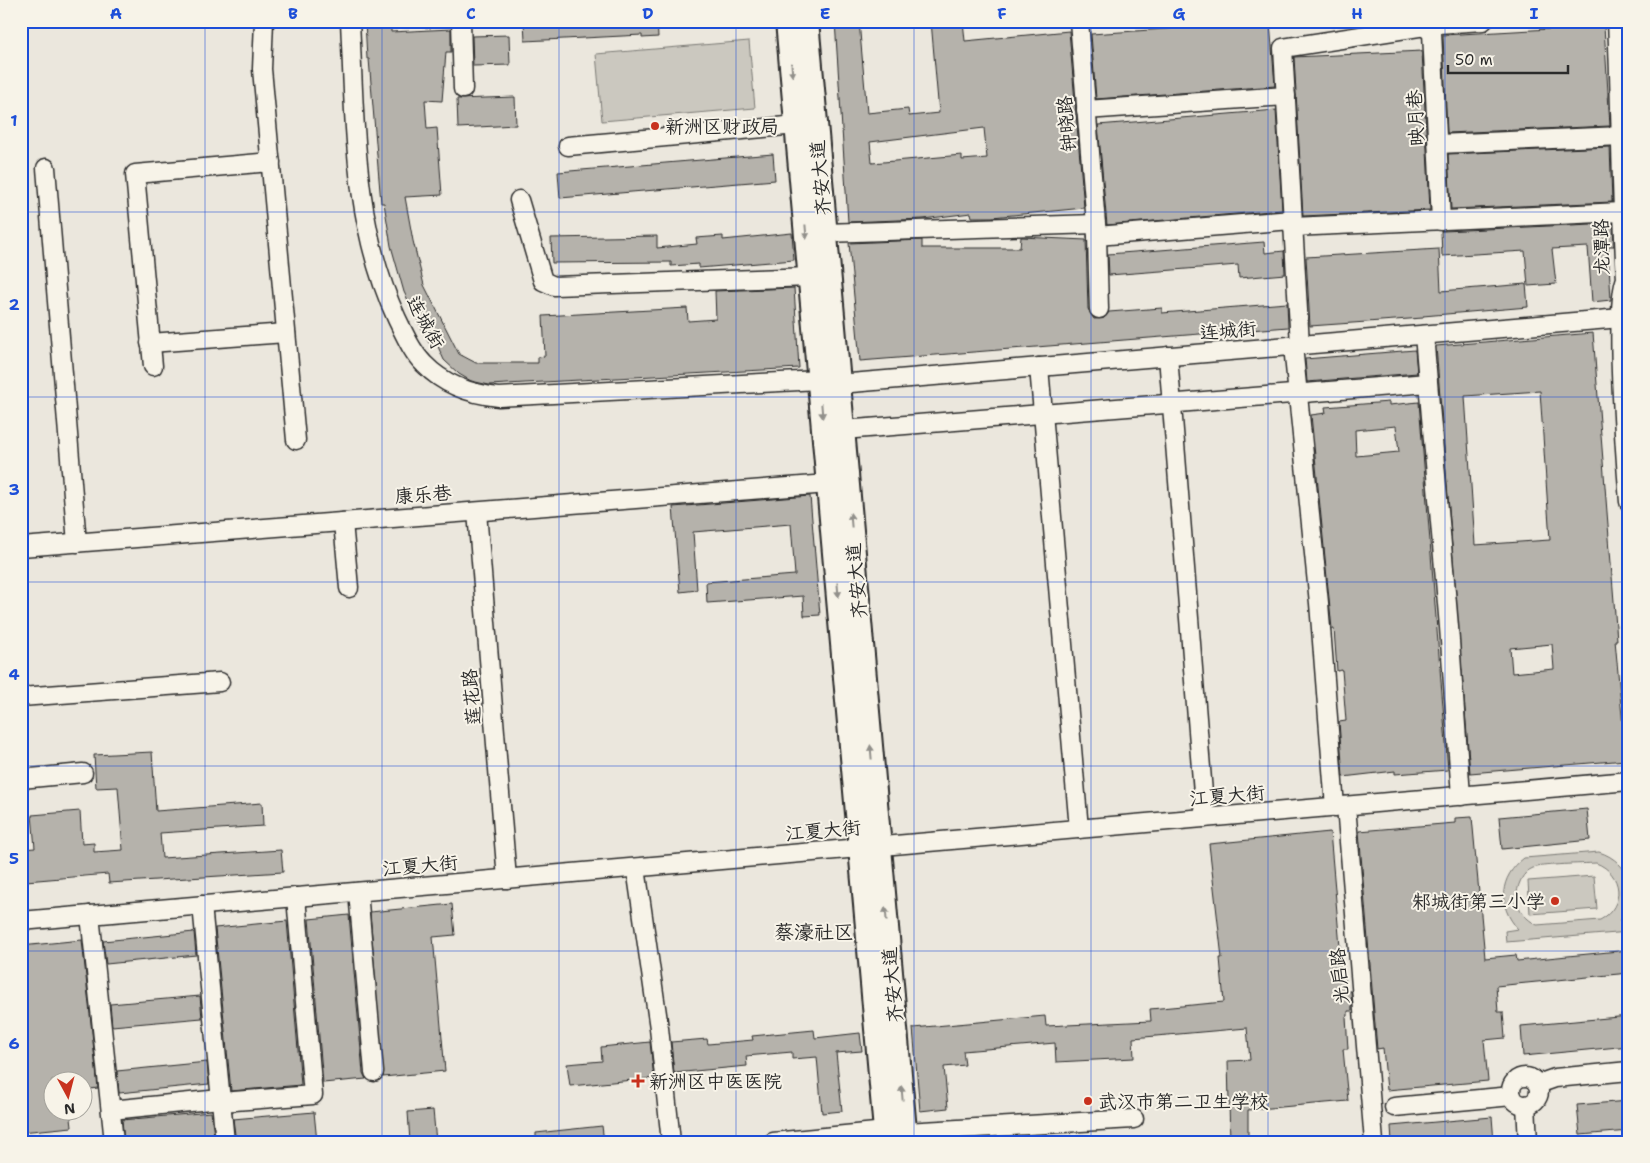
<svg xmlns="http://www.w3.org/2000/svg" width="1650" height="1163" viewBox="0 0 1650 1163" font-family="'Shantell Sans','LXGW WenKai TC',sans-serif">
<rect width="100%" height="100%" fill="#ebe7dd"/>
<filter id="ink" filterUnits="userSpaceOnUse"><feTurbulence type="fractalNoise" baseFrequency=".02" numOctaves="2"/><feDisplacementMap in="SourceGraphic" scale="10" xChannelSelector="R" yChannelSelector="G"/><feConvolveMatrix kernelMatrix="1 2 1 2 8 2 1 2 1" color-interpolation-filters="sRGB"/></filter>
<g filter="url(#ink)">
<g fill="#cbc8bf" stroke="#7b7a75" fill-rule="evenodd">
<path d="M749 41 755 108 602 121 596 54Z"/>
<path d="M1599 852C1631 862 1640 896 1620 921H1629V932L1506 942 1505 931 1518 929C1497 906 1499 877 1524 858ZM1596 863C1623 873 1626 906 1600 920L1537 925C1526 919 1518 911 1517 898 1516 888 1522 872 1533 868 1546 864 1580 864 1596 863Z"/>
<path d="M1594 876 1597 909 1530 914 1528 881Z"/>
</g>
<g fill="#b5b2ab" stroke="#2b2b2b" fill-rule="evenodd">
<path d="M365 21H391V32L451 29V52H446L442 101 425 100 427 129 437 128 442 195 405 197 413 241 424 285 459 354 476 363H538V357L545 356 543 316 687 308 688 321 716 319 715 291 794 288 799 368 489 385 471 381 459 374 444 360 435 340 429 343 404 292 391 246 384 203H381L369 59H367Z"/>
<path d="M524 21H657L658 37 642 38V35L525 41Z"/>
<path d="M835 21H859L867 113 908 109 909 116 939 113 931 21H963L965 41 1069 31 1084 208 992 217H972L971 213 923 219 848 222ZM984 128 987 158 962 160V155L872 163 870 142Z"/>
<path d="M1270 22 1275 86 1096 99 1091 34Z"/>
<path d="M1604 26 1610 126 1447 133 1443 35Z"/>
<path d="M509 35 510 65 473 66 472 36Z"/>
<path d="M1422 51 1430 210 1303 216 1294 57Z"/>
<path d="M515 97 516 125 458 128 457 99Z"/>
<path d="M1276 110 1282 210 1107 225 1098 125Z"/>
<path d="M1610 147 1612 202 1451 209 1448 154Z"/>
<path d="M773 154 775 180 560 198 558 172Z"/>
<path d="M1613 223 1614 246H1608L1611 300 1592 302 1588 247 1552 249 1556 284 1528 286 1525 251 1442 256 1441 231H1444Z"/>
<path d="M792 233 794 260 699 268V264L671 266V262L552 263 551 238 657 236V248L697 244 696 238 723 236V240Z"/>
<path d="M1021 237 1086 240 1088 309 1094 319 1104 318 1109 312 1162 308V313L1287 303 1288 327 860 361 849 243 922 240V248H1020Z"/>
<path d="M1264 242 1265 253 1284 251 1285 274 1239 278 1238 265 1109 275 1108 254Z"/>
<path d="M1439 249 1441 291 1526 284 1528 307 1423 316V318L1310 326 1306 257Z"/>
<path d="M1593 333 1617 640H1615L1626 760 1470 773 1436 346ZM1540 391 1550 540 1475 545 1465 396ZM1552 644 1554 669 1512 673 1510 648Z"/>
<path d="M1415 350 1417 373 1307 382 1305 359Z"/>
<path d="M1389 402V405L1419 402 1448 770 1395 774V771L1343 777 1339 722 1346 721 1342 670 1337 671 1334 629H1332L1311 415 1326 413 1325 407ZM1396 426 1399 452 1356 456 1355 430Z"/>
<path d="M810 496 820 615 804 616 803 596 707 603 706 582 795 575 791 524 693 532 697 590 680 592 673 507Z"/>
<path d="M152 752 156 811 262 803 263 826 160 833 162 858 281 850 283 872 109 883 108 874 26 881 23 849 35 848 32 815 80 811 82 844 94 843V852L123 850 118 787 96 788 94 755Z"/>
<path d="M1587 809 1590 840 1502 849 1499 817Z"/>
<path d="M1472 817 1485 958 1516 955 1517 961 1629 950V973L1496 986 1498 1012H1503L1505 1038 1484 1040 1488 1081 1387 1090 1383 1048 1377 1049 1359 831 1455 823V818Z"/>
<path d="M1330 832 1340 947 1346 991H1351L1352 1011H1348V1016L1346 1017 1348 1049H1343L1348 1101 1248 1110V1142H1230L1228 1061 1250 1060 1247 1028 1133 1038 1134 1058 1056 1062 1055 1043 963 1051 965 1065 944 1067 948 1108 920 1111 913 1028 1045 1016 1046 1026 1151 1021 1150 1009 1224 1002 1220 958H1222L1209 844Z"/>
<path d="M452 904 455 935 433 937 445 1071 383 1077 370 912Z"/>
<path d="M349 915 363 1073 366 1079 323 1083 309 919Z"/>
<path d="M287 921 301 1085 231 1091 215 928Z"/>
<path d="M194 932 196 955 106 964 103 941Z"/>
<path d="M82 940 98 1088 82 1090V1080H52V1110H70L72 1127 21 1132V946Z"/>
<path d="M200 996 202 1018 112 1026 110 1004Z"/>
<path d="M1629 1016V1046L1523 1056 1521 1026Z"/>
<path d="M814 1030 815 1038 860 1033 862 1051 836 1053 842 1111 822 1113 817 1057 792 1059V1052L746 1056 747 1066 674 1073 671 1042 707 1039 708 1044 753 1040 752 1036Z"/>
<path d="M650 1042 654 1078 570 1086 567 1064 602 1061 601 1047Z"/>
<path d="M207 1062 209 1084 119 1093 117 1071Z"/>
<path d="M1629 1101V1131L1580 1135 1577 1105Z"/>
<path d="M433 1110 436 1142H410L408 1112Z"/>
<path d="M211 1112 214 1136 155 1142H124L122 1120Z"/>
<path d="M314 1112 317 1142H290V1137L236 1142 233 1119Z"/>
<path d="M1492 1117 1494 1142H1392L1391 1126Z"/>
<path d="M602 1126 604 1142H536V1133Z"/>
</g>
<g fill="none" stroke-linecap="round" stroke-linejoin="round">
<defs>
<g id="minor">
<path d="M264 21 262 69 296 440"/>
<path d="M350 21C355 122 353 225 397 319 405 335 412 352 424 364 444 385 470 394 499 397L819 380"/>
<path d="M461 21 463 89"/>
<path d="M1079 21 1097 236 1099 309"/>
<path d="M1617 21C1621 107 1621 193 1626 279 1613 302 1626 466 1629 502"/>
<path d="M1417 22 1432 32 1441 221"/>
<path d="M1086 110 1286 96"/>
<path d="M1438 144 1622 136"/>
<path d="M568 146 797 125"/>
<path d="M46 168 77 543"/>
<path d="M519 200 543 281 554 286 810 277"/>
<path d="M1293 227 1622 212"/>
<path d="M825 233 1096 224"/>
<path d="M1097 236 1292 220"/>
<path d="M1424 335 1449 627 1461 796"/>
<path d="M150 343 286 333"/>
<path d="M1300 345 1283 48 1438 24 1483 21"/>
<path d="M1293 346 1319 603 1335 807"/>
<path d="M1168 356 1205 818"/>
<path d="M153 366 135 174 271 162"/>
<path d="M1039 367 1079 829"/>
<path d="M839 384 1621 318"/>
<path d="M843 430 1428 383"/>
<path d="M477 512 507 879"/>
<path d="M343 522 349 588"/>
<path d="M21 547 828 484"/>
<path d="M21 697 220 682"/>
<path d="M21 779 83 773"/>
<path d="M1346 806 1374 1142"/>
<path d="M636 868 659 1028 671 1142"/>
<path d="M358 892 374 1072"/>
<path d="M202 905 225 1142"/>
<path d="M90 915 114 1142"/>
<path d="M21 921 1629 781"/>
<circle cx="1525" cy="1091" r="14"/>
<path d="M1538 1084 1555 1078 1629 1071"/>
<path d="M221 1102 313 1095 296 897"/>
<path d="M1526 1105 1528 1142"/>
<path d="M1394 1107 1512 1096"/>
<path d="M111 1110 220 1099"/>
<path d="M905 1132 1134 1119"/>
<path d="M773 1142 886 1131"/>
</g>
<g id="major">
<path d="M787 21 886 1142"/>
<path d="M807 21 906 1142"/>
</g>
</defs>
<use href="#minor" stroke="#2b2b2b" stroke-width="21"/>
<use href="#major" stroke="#2b2b2b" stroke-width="26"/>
<use href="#minor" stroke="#f7f3e8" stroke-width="18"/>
<use href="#major" stroke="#f7f3e8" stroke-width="22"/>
</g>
<defs><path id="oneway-solid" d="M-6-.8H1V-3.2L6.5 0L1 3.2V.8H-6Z" transform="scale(1.25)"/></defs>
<g fill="#918f8a">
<use href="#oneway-solid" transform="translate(792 70) rotate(85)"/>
<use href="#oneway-solid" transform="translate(806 232) rotate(85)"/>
<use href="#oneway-solid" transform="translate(822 411) rotate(85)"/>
<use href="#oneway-solid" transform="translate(851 520) rotate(-95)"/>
<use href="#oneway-solid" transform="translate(838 590) rotate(85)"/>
<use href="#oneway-solid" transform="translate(871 752) rotate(-95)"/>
<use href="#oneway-solid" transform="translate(886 914) rotate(-95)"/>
<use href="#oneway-solid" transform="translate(902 1093) rotate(-95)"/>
</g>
</g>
<path fill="none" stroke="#1d4ed8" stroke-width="1" stroke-opacity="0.55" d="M205 21V1142M382 21V1142M559 21V1142M736 21V1142M914 21V1142M1091 21V1142M1268 21V1142M1445 21V1142M21 212H1629M21 397H1629M21 582H1629M21 766H1629M21 951H1629"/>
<g fill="#c8321e" stroke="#f7f3e8" stroke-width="2">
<circle cx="655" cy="126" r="5"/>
<circle cx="1555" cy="901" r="5"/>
<path d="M635.5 1073.5h5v5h5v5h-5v5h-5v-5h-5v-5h5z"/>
<circle cx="1088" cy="1101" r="5"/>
</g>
<g text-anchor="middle" stroke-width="4" stroke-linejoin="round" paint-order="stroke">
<g font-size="19" fill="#2b2b2b" stroke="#f7f3e8">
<text transform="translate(1415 118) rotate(-93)" y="7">映月巷</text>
<text transform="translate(1066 124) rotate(-95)" y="7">钟晓路</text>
<text transform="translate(820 178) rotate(-95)" y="7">齐安大道</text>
<text transform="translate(1601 247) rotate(-91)" y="7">龙潭路</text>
<text transform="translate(426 322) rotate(61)" y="7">连城街</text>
<text transform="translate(1228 330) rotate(-5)" y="7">连城街</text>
<text transform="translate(423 494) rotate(-4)" y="7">康乐巷</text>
<text transform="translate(856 581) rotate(-95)" y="7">齐安大道</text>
<text transform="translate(471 697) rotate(-95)" y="7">莲花路</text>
<text transform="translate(1227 795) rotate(-5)" y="7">江夏大街</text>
<text transform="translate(823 830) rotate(-5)" y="7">江夏大街</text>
<text transform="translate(420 865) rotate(-5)" y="7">江夏大街</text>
<text transform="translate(1339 976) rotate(-95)" y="7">光启路</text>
<text transform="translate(892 985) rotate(-95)" y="7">齐安大道</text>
</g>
<g font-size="19" fill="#2b2b2b" stroke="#f7f3e8" text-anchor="start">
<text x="665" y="133">新洲区财政局</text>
<text x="1545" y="908" text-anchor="end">邾城街第三小学</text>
<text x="649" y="1088">新洲区中医医院</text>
<text x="1098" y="1108">武汉市第二卫生学校</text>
</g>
<g font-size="20" fill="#2b2b2b" stroke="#f7f3e8">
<text x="814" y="939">蔡濠社区</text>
</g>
</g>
<rect width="1650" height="1163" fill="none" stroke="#f7f3e8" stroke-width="55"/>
<g transform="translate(68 1096) rotate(173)"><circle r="24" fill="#f7f3e8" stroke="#a5a39c"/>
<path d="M0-4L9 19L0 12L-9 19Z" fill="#c8321e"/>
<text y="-8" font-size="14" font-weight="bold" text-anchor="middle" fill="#2b2b2b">N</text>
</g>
<path d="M1448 65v8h120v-8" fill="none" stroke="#2b2b2b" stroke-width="2.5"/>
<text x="1455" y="65" font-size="15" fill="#2b2b2b" stroke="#f7f3e8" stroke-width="4" paint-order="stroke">50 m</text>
<rect x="28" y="28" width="1594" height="1108" fill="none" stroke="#1d4ed8" stroke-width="2"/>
<g font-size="16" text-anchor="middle" font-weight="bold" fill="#1d4ed8">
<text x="116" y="19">A</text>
<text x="293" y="19">B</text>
<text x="471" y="19">C</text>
<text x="648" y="19">D</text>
<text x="825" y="19">E</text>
<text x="1002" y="19">F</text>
<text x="1179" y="19">G</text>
<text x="1357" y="19">H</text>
<text x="1534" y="19">I</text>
<text x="14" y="126">1</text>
<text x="14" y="310">2</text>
<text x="14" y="495">3</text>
<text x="14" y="680">4</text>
<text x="14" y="864">5</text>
<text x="14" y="1049">6</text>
</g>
</svg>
